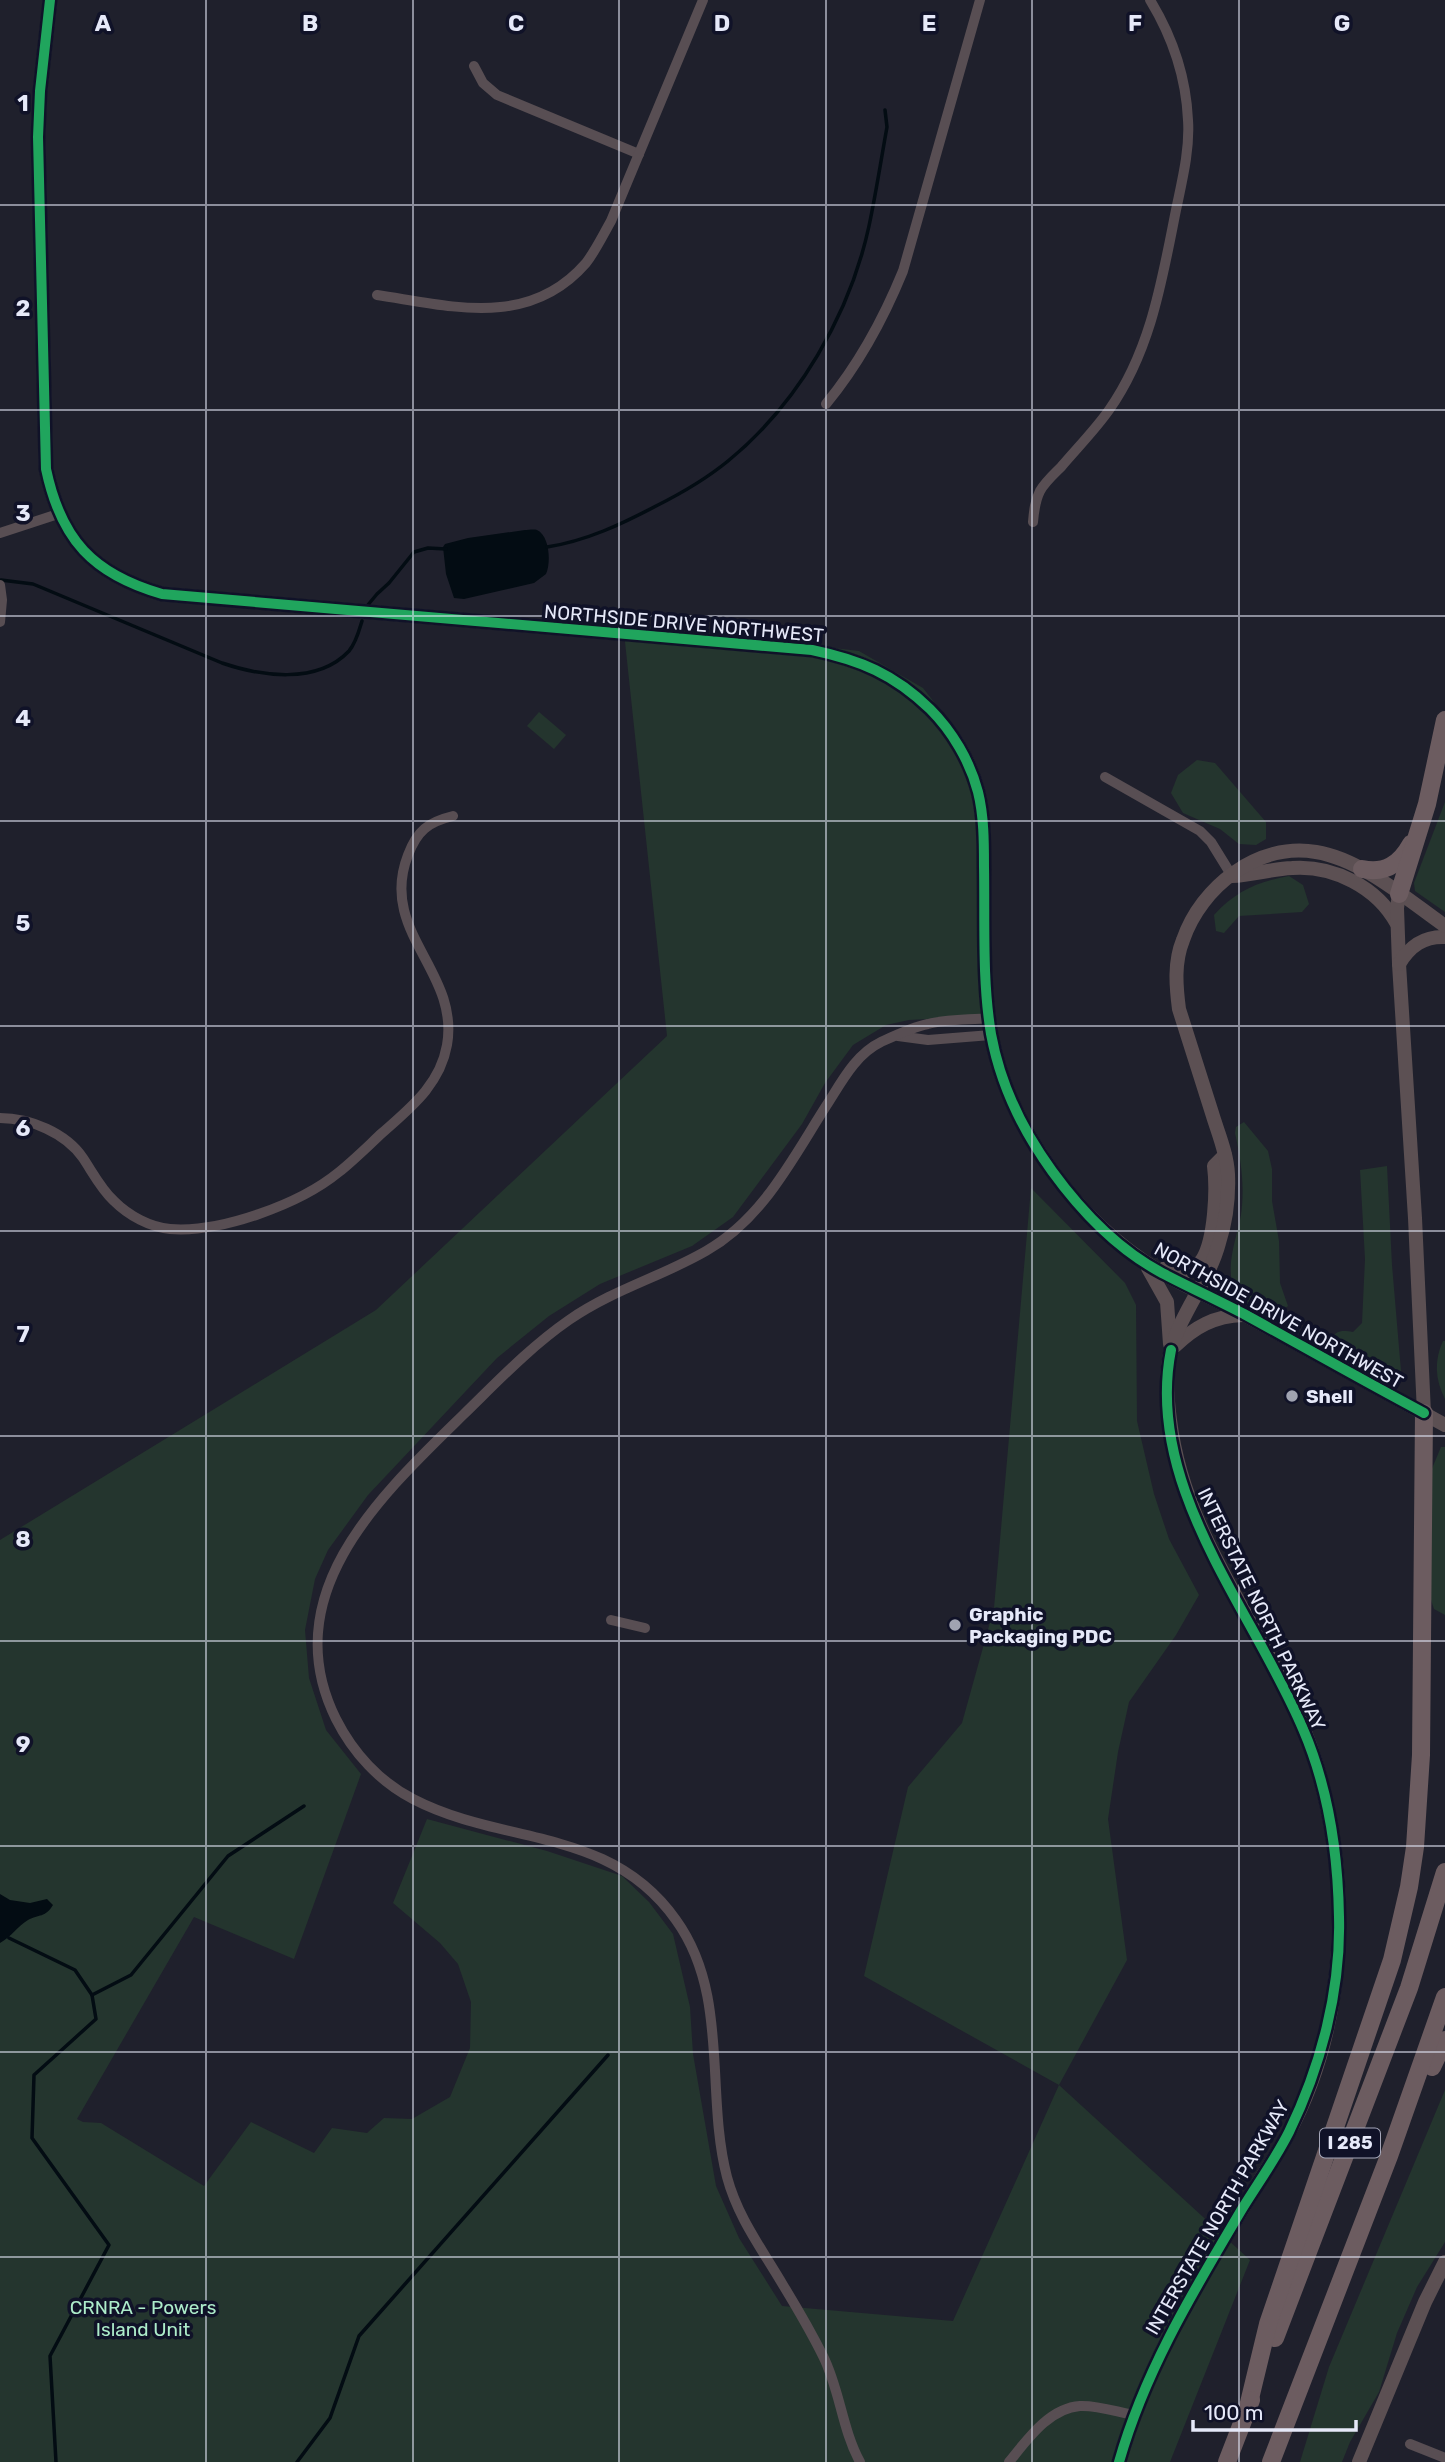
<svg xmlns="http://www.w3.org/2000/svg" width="1445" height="2462" viewBox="0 0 1445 2462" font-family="Rubik,sans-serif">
<rect width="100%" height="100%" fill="#1f202c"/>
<g fill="#24352e">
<path d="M623 623 859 651 923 688 963 739 982 810 984 1016 909 1020 886 1025 853 1045 825 1083 802 1124 733 1217 692 1246 600 1284 549 1316 497 1358 368 1495 328 1550 315 1579 305 1630 309 1678 326 1730 361 1774 294 1959 194 1917 77 2119 83 2122 101 2123 204 2186 251 2122 314 2153 332 2128 367 2133 384 2118 412 2119 450 2097 470 2048 471 2002 458 1964 440 1943 393 1903 427 1819 547 1851 622 1876 649 1902 673 1934 690 2007 693 2054 716 2186 739 2238 782 2306 953 2321 1059 2085 864 1976 908 1787 962 1723 994 1608 1031 1188 1125 1283 1136 1305 1137 1421 1154 1494 1169 1539 1199 1595 1176 1635 1129 1702 1118 1752 1108 1819 1127 1960 1059 2085 1250 2260 1170 2462H0V1540L376 1310 667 1036Z"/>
<path d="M539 712 566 735 554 749 527 726Z"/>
<path d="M1197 760 1215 763 1266 822V839L1256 845 1239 844 1220 829 1183 813 1171 793 1178 775Z"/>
<path d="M1445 802V912L1415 891 1414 883Z"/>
<path d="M1289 876 1303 885 1309 904 1302 912 1239 916 1224 933 1216 931 1214 915C1236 891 1257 882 1289 876Z"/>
<path d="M1244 1122 1268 1151 1272 1169V1201L1279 1241 1280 1283 1288 1306 1277 1314C1262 1310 1242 1307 1235 1291 1224 1267 1237 1238 1241 1215 1245 1186 1241 1160 1235 1133L1236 1127Z"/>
<path d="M1387 1166 1392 1265 1401 1371 1394 1382C1365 1370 1348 1367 1330 1340 1336 1330 1342 1330 1353 1332L1362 1323 1365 1259 1360 1170Z"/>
<path d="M1443 1341H1445V1399C1435 1380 1434 1360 1443 1341Z"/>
<path d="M1441 1447H1445V1615L1434 1609 1430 1597 1431 1471Z"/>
<path d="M1445 2090V2242L1417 2287 1397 2333 1379 2392 1350 2442 1342 2462H1300L1329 2367Z"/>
</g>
<g fill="#030c13">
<path d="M525 530C528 530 534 529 537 530 550 536 551 563 546 574L534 583 464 599 454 598 446 574 443 547 445 544 468 538Z"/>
<path d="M0 1894 10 1900 30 1903 47 1899 53 1905C45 1918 39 1914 28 1920 18 1926 11 1937 0 1943Z"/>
</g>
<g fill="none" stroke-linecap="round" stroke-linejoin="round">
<g stroke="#030c13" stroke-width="3.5">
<path d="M547 547C586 541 622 524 656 506 682 493 706 479 728 461 798 404 850 314 869 226 876 193 881 160 887 127L885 110"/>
<path d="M1 580 33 584 222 663C260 676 317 685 349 651 356 643 359 631 362 621"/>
<path d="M367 606 377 594 389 583 414 552 428 548 446 549"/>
<path d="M9 1938 75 1970 92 1995 96 2019 34 2075 32 2138 109 2245 50 2356 56 2462"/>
<path d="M92 1995 131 1975 228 1856 304 1806"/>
<path d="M297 2462 330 2418 359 2336 608 2055"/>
</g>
<g stroke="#584e53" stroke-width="10">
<path d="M474 66 483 83 497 95 639 154"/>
<path d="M377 295C451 306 529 329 586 263 596 250 603 235 611 221L703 0"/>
<path d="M826 404C859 364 883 320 903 271L980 0"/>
<path d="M1033 522C1034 510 1035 501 1040 491 1045 482 1054 474 1061 467 1077 448 1095 430 1109 410 1151 350 1162 280 1176 210 1182 181 1190 150 1188 120 1186 77 1172 36 1150 0"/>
<path d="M0 533 58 514"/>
<path d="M0 585 2 600 0 622"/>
<path d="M1105 777 1200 831 1211 842 1232 876"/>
<path d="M898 1036 928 1040 991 1035"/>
<path d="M0 1118C30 1118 66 1133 83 1158 93 1173 101 1189 114 1201 129 1216 150 1227 170 1229 221 1233 300 1204 339 1172 354 1160 368 1146 382 1133 410 1108 440 1085 447 1045 460 971 378 932 408 855 417 831 428 822 453 816"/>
<path d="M611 1620 645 1628"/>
<path d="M1410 2444 1445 2458"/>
<path d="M860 2462C842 2429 840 2390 823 2356 811 2332 797 2308 783 2285 762 2249 738 2218 727 2177 705 2093 730 1995 676 1920 610 1826 503 1846 413 1799 380 1782 353 1753 336 1719 274 1594 381 1495 463 1415 497 1382 530 1347 569 1320 614 1289 661 1277 706 1251 764 1218 793 1157 828 1103 842 1081 856 1054 881 1042 894 1036 913 1027 928 1024 947 1019 969 1020 989 1018"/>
<path d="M1009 2462C1027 2440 1049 2408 1080 2406 1097 2405 1117 2412 1134 2415"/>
</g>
<g stroke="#5c5053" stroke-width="14">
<path d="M50 0 40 91 38 137 46 469C61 540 93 574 162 594L812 650C859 660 893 673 928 707 951 730 970 760 978 792 984 816 984 844 984 869 985 923 982 980 991 1034 1000 1083 1022 1129 1051 1169 1079 1209 1117 1245 1159 1271 1187 1288 1218 1300 1247 1316 1313 1353 1379 1388 1445 1425"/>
<path d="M1232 876C1253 875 1271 869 1292 868 1333 865 1377 887 1397 924"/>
<path d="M1399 894 1397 908 1399 964 1415 1218 1424 1413"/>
<path d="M1399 964C1410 946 1424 936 1445 937"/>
<path d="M1148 1268 1167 1302 1170 1344"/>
<path d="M1165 1268 1189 1271C1193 1268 1199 1264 1202 1260 1215 1240 1217 1189 1214 1166L1225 1155"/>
<path d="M1175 1346C1195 1327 1214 1316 1243 1315"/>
<path d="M1119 2462C1147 2363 1201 2277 1254 2190 1264 2172 1277 2155 1287 2136 1348 2025 1352 1883 1316 1763 1279 1642 1186 1551 1170 1420 1167 1398 1165 1372 1171 1350 1181 1312 1209 1281 1219 1243 1226 1221 1229 1197 1228 1174 1227 1153 1218 1133 1212 1113 1201 1078 1190 1044 1179 1009 1176 986 1174 962 1183 940 1201 887 1258 842 1316 852 1361 859 1408 900 1445 926"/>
<path d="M1359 2462 1425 2302 1445 2262"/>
</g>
<g stroke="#6c5c60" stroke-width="18">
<path d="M1362 869C1385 874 1400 864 1411 844"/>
<path d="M1399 894 1427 804 1445 720"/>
<path d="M1432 2067 1445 2040"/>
<path d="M1275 2338 1409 1988 1445 1872"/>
<path d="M1247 2411 1268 2324 1392 1960 1409 1887 1415 1847 1421 1755 1424 1413"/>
<path d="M1227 2462 1251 2400"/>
<path d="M1271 2462 1389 2156 1445 1997"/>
</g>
<defs>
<g id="cycleway">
<path d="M50 0 40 91 38 137 46 469C61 540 93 574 162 594L812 650C860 660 894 674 930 709 952 731 970 761 978 792 984 816 984 843 984 867 985 922 982 980 991 1034 1000 1083 1023 1131 1052 1171 1081 1211 1119 1250 1162 1273 1189 1287 1217 1300 1244 1314 1304 1347 1364 1381 1424 1413"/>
<path d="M1119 2462C1145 2370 1194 2290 1242 2209 1258 2183 1276 2158 1289 2132 1321 2066 1341 1990 1339 1917 1338 1854 1328 1787 1303 1729 1253 1610 1144 1487 1171 1350"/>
</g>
</defs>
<use href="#cycleway" stroke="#101228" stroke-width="15"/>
<use href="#cycleway" stroke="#20a55d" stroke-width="10"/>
</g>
<path fill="none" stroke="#e6e9f9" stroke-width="2" stroke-opacity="0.55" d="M206 0V2462M413 0V2462M619 0V2462M826 0V2462M1032 0V2462M1239 0V2462M0 205H1445M0 410H1445M0 616H1445M0 821H1445M0 1026H1445M0 1231H1445M0 1436H1445M0 1641H1445M0 1846H1445M0 2052H1445M0 2257H1445"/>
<g fill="#a0a3b1" stroke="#101228" stroke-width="2.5">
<circle cx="1292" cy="1396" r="7"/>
<circle cx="955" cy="1625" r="7"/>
</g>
<g text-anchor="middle" stroke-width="7" stroke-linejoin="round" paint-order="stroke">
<rect fill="#101228" stroke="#a6a8ba" stroke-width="2" x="1320" y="2128.5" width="60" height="29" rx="5"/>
<g font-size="18" font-weight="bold" fill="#e6e9f9">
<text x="1350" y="2149">I 285</text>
</g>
<g font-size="19" fill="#e6e9f9" stroke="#101228">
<text transform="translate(684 623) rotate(5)" y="7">NORTHSIDE DRIVE NORTHWEST</text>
<text transform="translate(1279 1315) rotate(29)" y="7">NORTHSIDE DRIVE NORTHWEST</text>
<text transform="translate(1262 1609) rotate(64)" y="7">INTERSTATE NORTH PARKWAY</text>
<text transform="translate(1217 2217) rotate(-60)" y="7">INTERSTATE NORTH PARKWAY</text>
</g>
<g font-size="19" font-weight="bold" fill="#e6e9f9" stroke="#101228" text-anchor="start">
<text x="1306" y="1403">Shell</text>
<text x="969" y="1621">Graphic<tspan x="969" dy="22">Packaging PDC</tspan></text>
</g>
<g font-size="19" fill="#adecca" stroke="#101228">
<text x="143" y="2314">CRNRA - Powers<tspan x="143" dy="22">Island Unit</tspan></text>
</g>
</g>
<g font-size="23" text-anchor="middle" font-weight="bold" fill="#e6e9f9" stroke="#101228" stroke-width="7" stroke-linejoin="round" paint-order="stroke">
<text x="103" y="31">A</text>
<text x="310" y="31">B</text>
<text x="516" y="31">C</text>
<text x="722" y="31">D</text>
<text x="929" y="31">E</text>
<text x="1135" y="31">F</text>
<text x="1342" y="31">G</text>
<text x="23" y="111">1</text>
<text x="23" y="316">2</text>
<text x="23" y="521">3</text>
<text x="23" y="726">4</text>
<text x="23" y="931">5</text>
<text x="23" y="1136">6</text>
<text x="23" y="1342">7</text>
<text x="23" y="1547">8</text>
<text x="23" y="1752">9</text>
</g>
<path d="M1193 2420v10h163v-10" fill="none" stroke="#e6e9f9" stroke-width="3.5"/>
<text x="1204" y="2420" font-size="21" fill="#e6e9f9" stroke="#101228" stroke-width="5" paint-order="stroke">100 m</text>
</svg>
